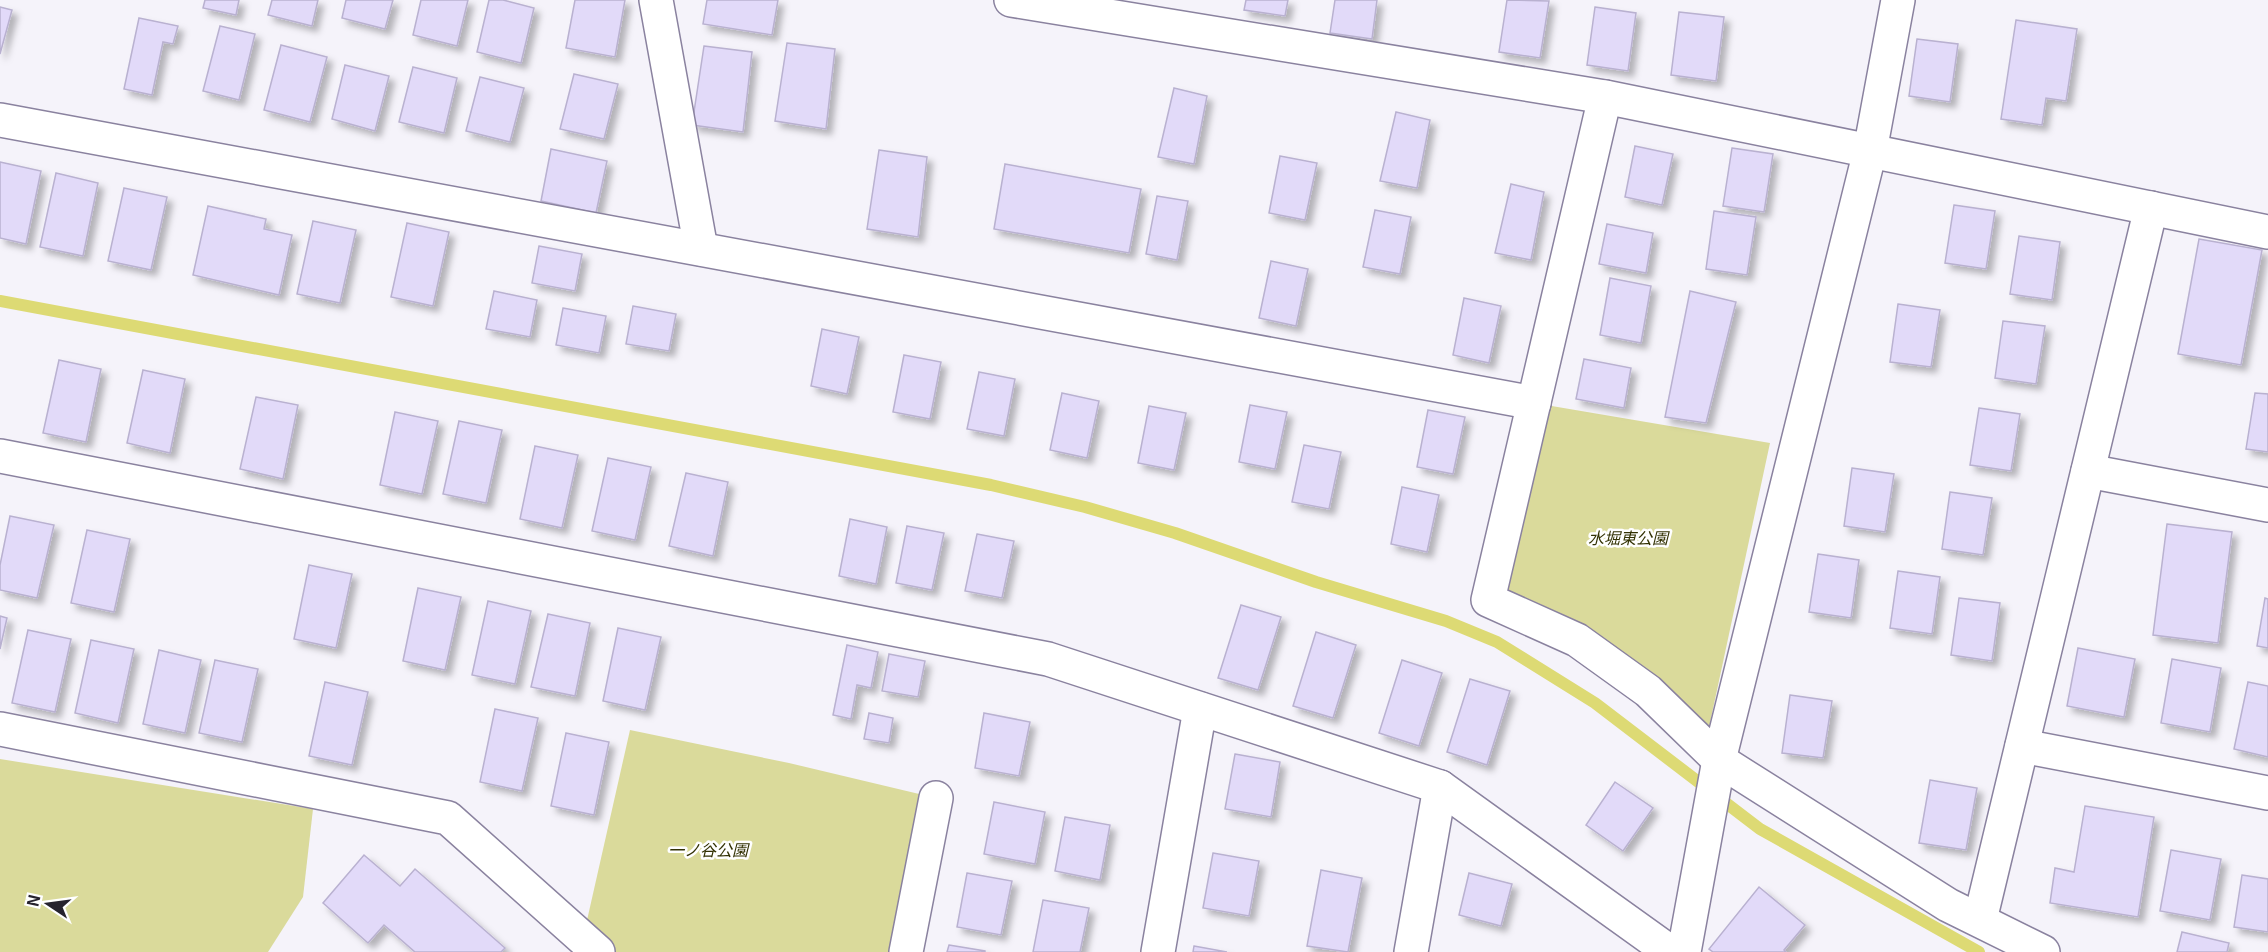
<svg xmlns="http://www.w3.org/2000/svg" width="2268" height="952" viewBox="0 0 2268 952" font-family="Georgia,'Noto Sans JP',serif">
<defs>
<filter id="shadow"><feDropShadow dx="5.5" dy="5.5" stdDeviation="3" flood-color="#0004"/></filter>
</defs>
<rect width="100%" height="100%" fill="#f5f3fa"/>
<g fill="#dada9b">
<path d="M1534 403 1770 443 1705 746 1488 600Z"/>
<path d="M630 730 789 763 936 798 899 952H598L583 938Z"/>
<path d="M0 759 313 809 303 897 268 952H0Z"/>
</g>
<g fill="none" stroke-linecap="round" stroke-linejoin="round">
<path stroke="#ddda74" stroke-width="12" d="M0 301 991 485 1085 507 1175 533 1316 582 1446 621 1497 642 1595 703 1760 829 1979 952"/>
</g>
<g fill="#e2daf9" stroke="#b9b1d0" stroke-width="1.5" filter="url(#shadow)">
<path d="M205 0H239L236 15 203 8Z"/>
<path d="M272 0H318L312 26 268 15Z"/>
<path d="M346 0H393L385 29 342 18Z"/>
<path d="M421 0H468L457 46 413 35Z"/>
<path d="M489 0H503L534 8 521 63 477 52Z"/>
<path d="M575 0H625L615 57 566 48Z"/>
<path d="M707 0H778L772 35 703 24Z"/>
<path d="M1246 0H1288L1285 16 1244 10Z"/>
<path d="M1335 0H1377L1372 39 1330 33Z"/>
<path d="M1507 0 1549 1 1540 58 1499 52Z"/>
<path d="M0 7 12 10 0 54Z"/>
<path d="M1595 7 1636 13 1628 71 1587 65Z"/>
<path d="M1679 12 1724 17 1716 81 1671 75Z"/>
<path d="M139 18 178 26 173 44 163 42 152 95 124 89Z"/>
<path d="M2016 20 2077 29 2066 101 2046 98 2042 125 2001 119Z"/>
<path d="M220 26 255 34 239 100 203 91Z"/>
<path d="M1917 39 1958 44 1950 102 1909 96Z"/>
<path d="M787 43 835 49 826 129 775 121Z"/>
<path d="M281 45 327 57 310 122 264 110Z"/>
<path d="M704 46 752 52 743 132 692 125Z"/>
<path d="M345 65 389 76 375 131 332 119Z"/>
<path d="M413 67 457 78 444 133 399 122Z"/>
<path d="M574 74 618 84 604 139 560 129Z"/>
<path d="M480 77 524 88 510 142 466 131Z"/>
<path d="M1174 88 1207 96 1194 164 1158 157Z"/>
<path d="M1396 112 1430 120 1417 188 1380 181Z"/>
<path d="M1635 146 1673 154 1662 205 1625 197Z"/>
<path d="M1732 148 1773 154 1764 212 1723 206Z"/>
<path d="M551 149 607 161 596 213 541 201Z"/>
<path d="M879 150 927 157 918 237 867 229Z"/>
<path d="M1280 156 1317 163 1305 220 1269 213Z"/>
<path d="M0 162 41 171 26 244 0 238Z"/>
<path d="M1005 164 1141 189 1129 253 994 229Z"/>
<path d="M56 173 98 183 83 256 40 247Z"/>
<path d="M1511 184 1544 192 1531 260 1495 253Z"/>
<path d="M124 188 167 197 151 270 108 261Z"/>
<path d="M1157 196 1188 201 1177 260 1146 254Z"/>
<path d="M1954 205 1995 211 1986 269 1945 263Z"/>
<path d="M208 206 266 219 264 229 292 235 279 295 193 275Z"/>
<path d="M1375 210 1411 217 1400 274 1363 267Z"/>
<path d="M1714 211 1756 217 1747 275 1706 269Z"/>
<path d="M313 221 356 230 340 303 297 294Z"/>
<path d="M407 223 449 232 433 306 391 297Z"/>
<path d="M1607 224 1653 233 1646 273 1599 264Z"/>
<path d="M2019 236 2060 242 2052 300 2010 294Z"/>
<path d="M2199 239 2262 250 2241 365 2178 354Z"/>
<path d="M539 246 582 254 575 291 532 283Z"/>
<path d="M1271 261 1308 269 1296 326 1259 318Z"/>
<path d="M1610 278 1651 286 1641 343 1600 335Z"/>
<path d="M494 291 537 300 530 337 486 329Z"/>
<path d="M1690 291 1736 302 1706 423 1665 417Z"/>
<path d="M1464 298 1501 306 1489 363 1453 355Z"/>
<path d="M1898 304 1940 310 1931 367 1890 362Z"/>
<path d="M633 306 676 314 669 351 626 344Z"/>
<path d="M563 308 606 316 599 353 556 345Z"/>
<path d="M2003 321 2045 326 2036 384 1995 378Z"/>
<path d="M822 329 859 337 847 394 811 386Z"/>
<path d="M904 355 941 362 930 419 893 412Z"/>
<path d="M1584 359 1631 368 1624 408 1576 399Z"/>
<path d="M59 360 101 369 86 442 43 433Z"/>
<path d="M143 370 185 379 170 453 127 443Z"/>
<path d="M979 372 1015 379 1004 436 967 429Z"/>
<path d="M1062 393 1099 401 1087 458 1050 450Z"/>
<path d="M2255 393 2268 394V452L2246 449Z"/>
<path d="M256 397 298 405 283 479 240 469Z"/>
<path d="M1250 405 1287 412 1275 469 1239 462Z"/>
<path d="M1149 406 1186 413 1174 470 1138 463Z"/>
<path d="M1979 408 2020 414 2011 471 1970 465Z"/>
<path d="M1428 410 1465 417 1453 474 1417 467Z"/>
<path d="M395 412 438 421 422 494 380 485Z"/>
<path d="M459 421 502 430 486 503 443 494Z"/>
<path d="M1304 445 1341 452 1329 509 1292 502Z"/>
<path d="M535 446 578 455 562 528 520 519Z"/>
<path d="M608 458 651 467 635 540 592 531Z"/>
<path d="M1852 468 1894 474 1885 532 1844 526Z"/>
<path d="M686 473 728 482 713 556 669 546Z"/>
<path d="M1402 487 1439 495 1427 552 1391 544Z"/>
<path d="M1950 492 1992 498 1983 555 1942 549Z"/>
<path d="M10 516 54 525 37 598 0 590V565Z"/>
<path d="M850 519 887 527 876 584 839 576Z"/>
<path d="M2167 524 2232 532 2218 643 2153 635Z"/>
<path d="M907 526 944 533 932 590 896 583Z"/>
<path d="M87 530 130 539 114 612 71 603Z"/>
<path d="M977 534 1014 541 1002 598 965 591Z"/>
<path d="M1818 554 1859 560 1851 618 1809 612Z"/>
<path d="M309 565 352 574 336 648 294 639Z"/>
<path d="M1898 571 1940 577 1932 634 1890 628Z"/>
<path d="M418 588 461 597 445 670 403 661Z"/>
<path d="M1959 598 2000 603 1992 661 1951 655Z"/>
<path d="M2265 598 2268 599V648L2257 646Z"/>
<path d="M488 601 531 611 515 684 472 675Z"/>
<path d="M1241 605 1281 617 1258 690 1218 678Z"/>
<path d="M548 614 590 623 575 696 531 687Z"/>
<path d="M0 616 7 618 0 649Z"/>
<path d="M618 628 661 637 645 710 603 701Z"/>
<path d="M28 630 71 639 55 712 12 703Z"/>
<path d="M1316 632 1356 645 1333 718 1293 706Z"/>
<path d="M91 640 134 649 118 723 75 713Z"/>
<path d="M847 645 878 652 871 688 857 685 851 719 833 715Z"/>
<path d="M2078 648 2135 659 2124 717 2067 706Z"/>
<path d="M159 650 201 660 185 733 143 724Z"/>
<path d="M889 654 925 661 918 697 882 691Z"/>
<path d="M2172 659 2221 668 2210 732 2161 723Z"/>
<path d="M215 660 258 669 242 742 199 733Z"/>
<path d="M1402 660 1442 673 1419 746 1379 733Z"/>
<path d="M1470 679 1510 691 1487 765 1447 752Z"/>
<path d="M325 682 368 692 352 765 309 756Z"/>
<path d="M2248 682 2268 686V757L2234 749Z"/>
<path d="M1790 695 1832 701 1823 758 1782 753Z"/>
<path d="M495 709 538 718 522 791 480 782Z"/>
<path d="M869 713 893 718 889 743 864 739Z"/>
<path d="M984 713 1030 722 1019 776 975 768Z"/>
<path d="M566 733 609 742 594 815 551 806Z"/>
<path d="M1235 754 1280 762 1271 817 1225 809Z"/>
<path d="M1930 780 1977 788 1966 850 1919 843Z"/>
<path d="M1615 782 1653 808 1623 851 1586 825Z"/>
<path d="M994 802 1045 812 1035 864 984 854Z"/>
<path d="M2085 806 2154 817 2138 917 2050 903 2055 868 2074 872Z"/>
<path d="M1065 817 1110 825 1100 880 1055 871Z"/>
<path d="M2171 850 2221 859 2210 920 2160 911Z"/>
<path d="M1213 853 1259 861 1249 916 1203 908Z"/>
<path d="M364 855 400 886 415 869 505 948 501 952H415L384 925 368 943 323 903Z"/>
<path d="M1321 870 1362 878 1348 952 1307 946Z"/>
<path d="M967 873 1012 881 1001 935 957 927Z"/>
<path d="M1469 873 1512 884 1501 926 1459 915Z"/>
<path d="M2242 875 2268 879V932L2234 927Z"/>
<path d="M1759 887 1805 925 1784 950 1786 952H1713L1709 949Z"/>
<path d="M1043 900 1089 908 1080 952H1033Z"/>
<path d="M2182 932 2229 943 2227 952H2177Z"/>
<path d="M949 945 985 951V952H947Z"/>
<path d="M1194 946 1227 952H1193Z"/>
</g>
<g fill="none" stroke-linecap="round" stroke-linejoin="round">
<defs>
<g id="minor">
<path d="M656 0 701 249"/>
<path d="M1605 97 1488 600 1577 640 1648 691 1719 760 1948 905 2043 952"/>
<path d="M0 120 1534 403"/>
<path d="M1870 151 1898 0"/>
<path d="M0 456 1048 659 1440 787 1670 952"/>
<path d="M2088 471 2268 505"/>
<path d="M0 729 448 818 598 952"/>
<path d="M2022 746 2268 793"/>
<path d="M1980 920 2151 208"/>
<path d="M906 952 936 798"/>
<path d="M1158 952 1200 709"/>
<path d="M1411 952 1440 787"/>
</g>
<g id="tertiary">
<path d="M1011 0 1605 97 2268 232"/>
<path d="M1684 952 1719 760 1870 151"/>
</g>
</defs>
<use href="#minor" stroke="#8a829f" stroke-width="36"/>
<use href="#tertiary" stroke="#8a829f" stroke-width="36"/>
<use href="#minor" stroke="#fff" stroke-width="33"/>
<use href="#tertiary" stroke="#fff" stroke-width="33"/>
</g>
<g text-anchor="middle" stroke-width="5" stroke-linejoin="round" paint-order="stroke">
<g font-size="16" font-style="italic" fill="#333204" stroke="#fff">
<text x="1628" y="544">水堀東公園</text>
<text x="708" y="856">一ノ谷公園</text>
</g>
</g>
<g transform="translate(48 904) rotate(283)" stroke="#ffffff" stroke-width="4.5" paint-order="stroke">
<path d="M0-4.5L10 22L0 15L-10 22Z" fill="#26232e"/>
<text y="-9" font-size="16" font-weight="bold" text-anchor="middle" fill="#26232e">N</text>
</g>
</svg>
